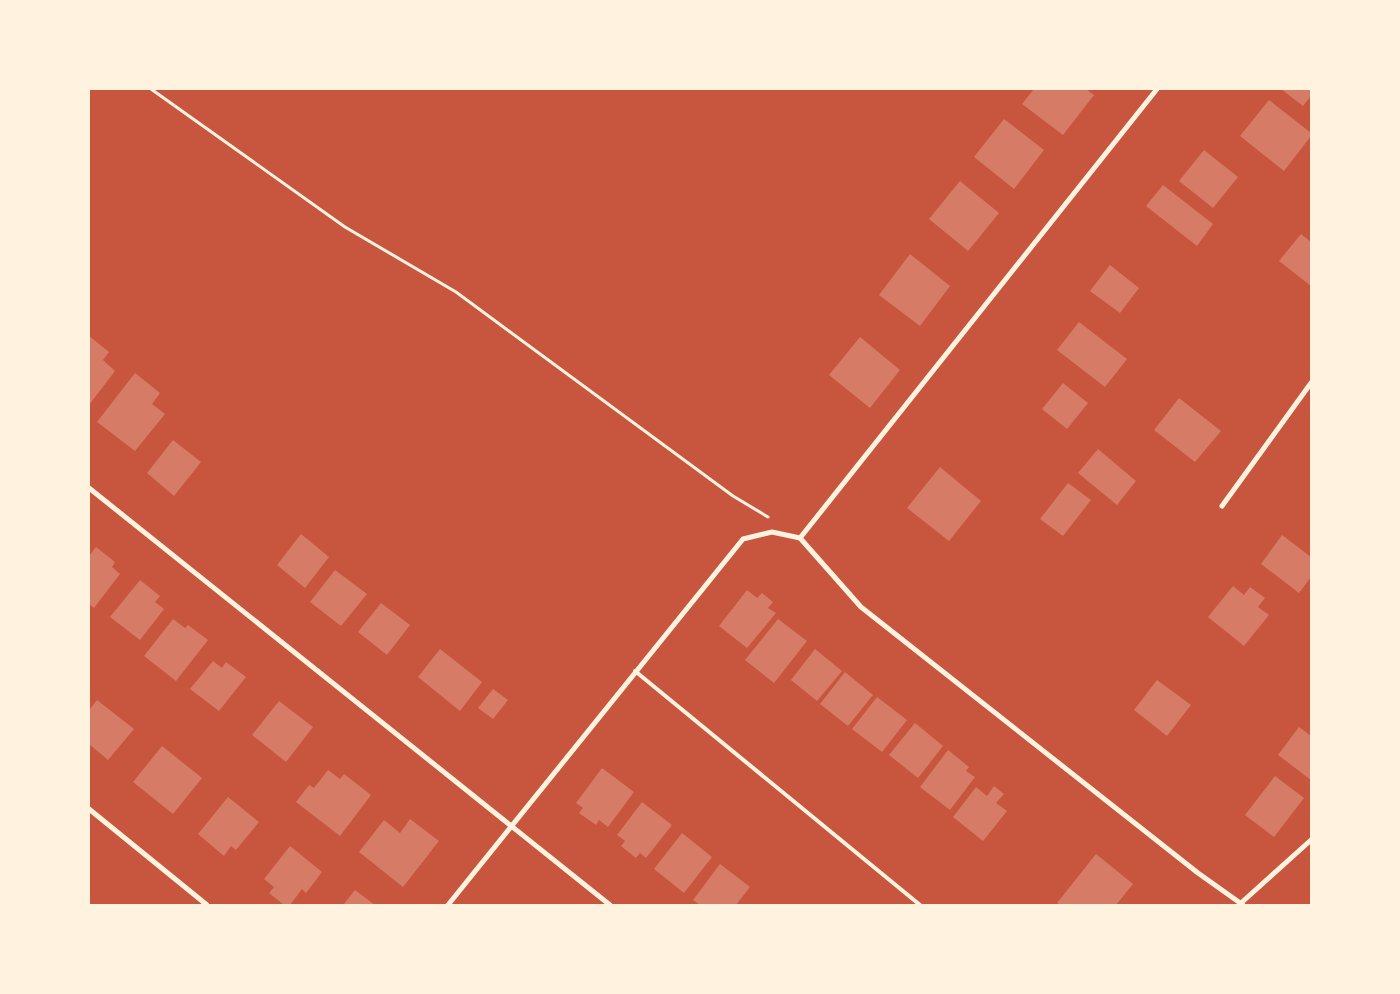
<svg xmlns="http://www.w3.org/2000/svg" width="1400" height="994" viewBox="0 0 1400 994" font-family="Manrope,sans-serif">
<rect width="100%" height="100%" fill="#c8553d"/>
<g fill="#d67c66">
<path d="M1034 89H1086L1094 95 1063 135 1022 104Z"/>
<path d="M1281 89H1311V96L1303 106Z"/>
<path d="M1269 100 1311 133V136L1284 171 1240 136Z"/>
<path d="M1004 119 1044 150 1014 189 974 157Z"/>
<path d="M1204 150 1238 177 1213 208 1179 181Z"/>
<path d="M960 181 999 213 968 251 929 219Z"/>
<path d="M1163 185 1213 224 1197 246 1146 206Z"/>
<path d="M1301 234 1311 242V286L1279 261Z"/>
<path d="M910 254 950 286 920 326 879 295Z"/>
<path d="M1110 265 1139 288 1120 313 1090 291Z"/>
<path d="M1079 322 1127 359 1105 387 1057 350Z"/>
<path d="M89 336 109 352 103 360 115 371 89 405Z"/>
<path d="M860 337 900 370 870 408 829 375Z"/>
<path d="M135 373 160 393 152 404 165 414 135 451 97 422Z"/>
<path d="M1063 383 1088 403 1067 429 1042 409Z"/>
<path d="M1179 398 1221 431 1195 462 1154 430Z"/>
<path d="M173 440 201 462 174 496 147 473Z"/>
<path d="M1098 449 1136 481 1117 505 1078 473Z"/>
<path d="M940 467 981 501 949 541 907 508Z"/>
<path d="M1068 483 1091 500 1063 536 1040 519Z"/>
<path d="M301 534 329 557 305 588 277 565Z"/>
<path d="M1282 535 1311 557V577L1299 593 1261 564Z"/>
<path d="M96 547 115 562 112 567 120 574 94 608 89 604V556Z"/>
<path d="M335 570 367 594 341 626 310 602Z"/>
<path d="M140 580 160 596 155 602 164 609 140 640 110 617Z"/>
<path d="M1233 586 1244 595 1250 587 1265 598 1258 607 1269 615 1244 646 1208 617Z"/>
<path d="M747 590 757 598 762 593 773 602 768 608 776 613 747 648 719 626Z"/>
<path d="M381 603 410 625 387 655 358 632Z"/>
<path d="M173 619 185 628 188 625 208 640 176 681 144 656Z"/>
<path d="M778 619 807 641 774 683 745 660Z"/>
<path d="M440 649 482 682 460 711 418 677Z"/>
<path d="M815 649 842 671 817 701 791 680Z"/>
<path d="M213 661 222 668 226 662 246 677 219 711 190 689Z"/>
<path d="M845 672 873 695 848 726 820 704Z"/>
<path d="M1157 680 1191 705 1167 736 1134 710Z"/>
<path d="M493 689 508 700 493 719 478 708Z"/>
<path d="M877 697 907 720 882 752 852 729Z"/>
<path d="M97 700 134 729 108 760 89 744V710Z"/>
<path d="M279 701 313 727 286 762 252 735Z"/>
<path d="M915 723 943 746 918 778 889 755Z"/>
<path d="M1299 727 1311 736V780L1278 755Z"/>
<path d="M162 746 202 778 173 814 133 782Z"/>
<path d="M948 750 969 767 966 771 975 777 950 810 920 787Z"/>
<path d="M602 768 634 792 608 827 599 820 596 825 579 813 583 808 576 803Z"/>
<path d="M328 770 340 779 344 774 371 795 340 836 296 802 309 785 314 788Z"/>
<path d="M1275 776 1304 798 1274 837 1245 815Z"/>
<path d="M994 786 1004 794 996 803 1007 811 983 841 953 817 976 787 987 796Z"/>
<path d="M228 797 259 822 236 850 231 846 224 856 198 834Z"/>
<path d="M642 802 672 825 646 858 640 853 636 858 621 846 625 841 617 835Z"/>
<path d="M410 819 439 841 403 887 359 852 384 820 400 833Z"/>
<path d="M682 833 712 857 684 893 654 869Z"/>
<path d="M290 846 322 872 306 893 302 889 290 905H284L269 893 274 887 264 879Z"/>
<path d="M1096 854 1133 884 1116 905H1061L1057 903Z"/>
<path d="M720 864 750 887 736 905H700L693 900Z"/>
<path d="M355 890 375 905H343Z"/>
</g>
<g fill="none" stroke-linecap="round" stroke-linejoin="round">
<path stroke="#fff3e0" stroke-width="3" d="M151 89 345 227 456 292 733 496 768 517"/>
<path stroke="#fff3e0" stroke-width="4" d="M635 671 920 905"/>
<g stroke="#fff3e0" stroke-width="5">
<path d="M89 488 610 905"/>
<path d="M1222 506 1311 383"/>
<path d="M800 538 861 607 1198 873 1243 905"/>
<path d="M800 538 1157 89"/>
<path d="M89 809 207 905"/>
<path d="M1241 903 1311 840"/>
<path d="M448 905 743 539 772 532 800 538"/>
</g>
</g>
<rect width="1400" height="994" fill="none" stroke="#fff3e0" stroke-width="180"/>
</svg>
